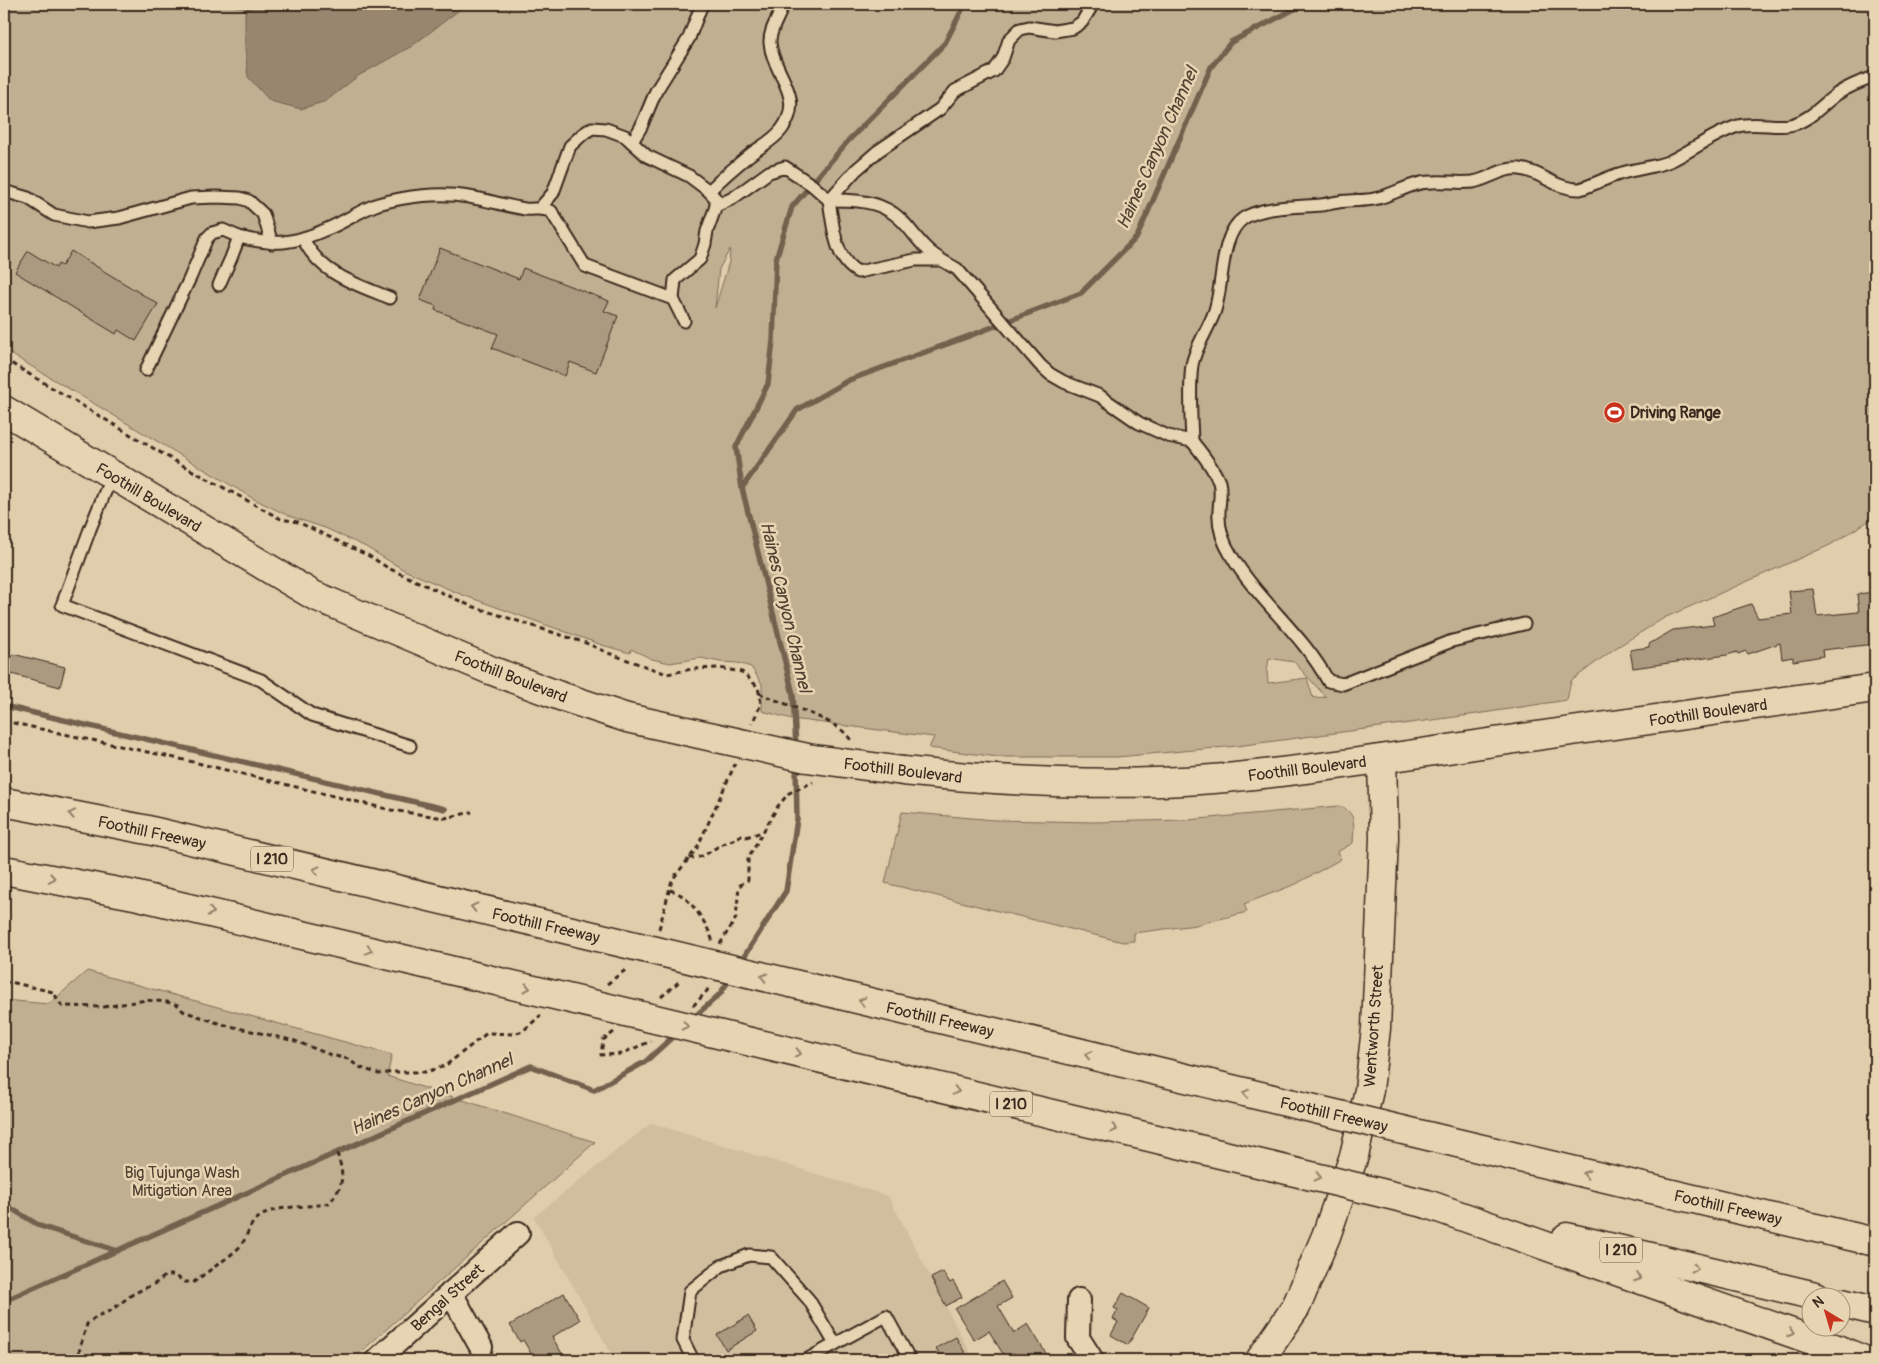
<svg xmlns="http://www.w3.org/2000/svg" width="1879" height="1364" viewBox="0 0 1879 1364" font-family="Pangolin,sans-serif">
<rect width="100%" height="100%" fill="#dfcdac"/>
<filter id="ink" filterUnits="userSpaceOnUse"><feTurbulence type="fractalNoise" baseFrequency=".02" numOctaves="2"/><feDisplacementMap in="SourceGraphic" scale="10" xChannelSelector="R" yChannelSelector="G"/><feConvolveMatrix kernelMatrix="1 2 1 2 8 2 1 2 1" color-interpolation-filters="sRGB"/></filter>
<g filter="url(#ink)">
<path fill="#d0be9f" d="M651 1123 888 1196 974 1360H615L534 1217Z"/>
<g fill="#c1af92" stroke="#7e6c58" fill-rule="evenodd">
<path d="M4 4H1875V517L1830 545 1664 618 1614 649 1571 681 1567 700 1470 715 1237 746 1117 757H998L929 748 934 737 792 719 762 711V684L751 667 738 663 720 662 701 658 670 663 652 659 631 649 630 653 602 645 460 594 404 570 366 547 325 528 289 516 254 499 4 350ZM730 249 729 262 715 308 719 269ZM1269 658 1294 662 1326 697 1313 698 1307 678 1268 683 1267 671Z"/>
<path d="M1339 806C1357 811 1354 827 1353 843L1337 852 1341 859 1296 884 1244 904 1247 912 1196 925 1134 933V941L1123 942 885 883 902 812 995 820 1093 822 1188 820Z"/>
<path d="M87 971 392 1055 387 1076 595 1142 352 1360H4V1000L49 1004Z"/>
</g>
<path fill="#98866e" stroke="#73614e" d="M250 4H467L412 46 358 76 326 101 301 109 270 101 248 77 245 48V12Z"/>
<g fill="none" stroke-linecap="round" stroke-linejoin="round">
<g stroke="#73614e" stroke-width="5.5">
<path d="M236 4 249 6"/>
<path d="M742 488 797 410 849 380 969 336 1081 293 1137 237 1211 67 1231 42 1304 4"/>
<path d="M4 706 445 809"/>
<path d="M796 747 793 694 742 488 736 447 768 384 773 341 776 259 792 207 848 141 945 43 965 4"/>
<path d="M740 963 786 891 797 819 796 764"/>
<path d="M692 1019 720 994 731 977"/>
<path d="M4 1204 40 1226 118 1251"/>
<path d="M4 1301 531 1066 594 1090 645 1062 678 1032"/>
</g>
</g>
<g fill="#ac9a80" stroke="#3b2a1e">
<path d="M440 248 519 279 523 268 609 301 604 311 618 316 596 372 570 362 565 376 492 348 498 334 435 310 436 306 420 300Z"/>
<path d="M28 251 56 268 58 264 62 266 71 251 158 304 136 341 118 330 116 334 15 272Z"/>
<path d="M1813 589 1817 616 1859 612 1857 594 1875 592V644L1822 650 1823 656 1793 661V657L1782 659 1780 643 1748 654 1746 651 1738 654 1737 652 1727 655 1633 668 1630 650 1649 647V644L1673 630 1714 625 1712 617 1751 604 1758 618 1792 614 1789 591Z"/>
<path d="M13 654 65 667 60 687 4 672V655L12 657Z"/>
<path d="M943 1272 950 1283 953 1281 962 1297 946 1306 931 1278Z"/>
<path d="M1002 1281 1012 1298 998 1306 1014 1333 1028 1324 1050 1360H1019L1014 1353 1006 1359 989 1331 974 1340 955 1309Z"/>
<path d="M564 1293 580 1320 552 1337 566 1360H535L523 1340 520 1342 510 1325Z"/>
<path d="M1123 1293 1149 1308 1128 1345 1111 1335 1118 1322 1113 1319 1118 1310 1114 1308Z"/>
<path d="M748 1316 757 1331 726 1350 717 1335Z"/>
<path d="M956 1337 969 1360H943L936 1348Z"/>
</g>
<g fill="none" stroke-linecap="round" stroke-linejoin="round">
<defs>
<g id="lane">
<path d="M632 142 641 127 656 91 689 38 702 4"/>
<path d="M4 191 28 198 54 215 88 222 119 218 191 198 216 197 240 198 249 201 263 214 272 243"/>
<path d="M709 191C723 177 737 165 752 153 762 146 775 139 782 129 806 96 773 75 770 43 769 29 780 17 783 4"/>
<path d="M540 208 553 193 570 146 583 134 592 128 606 129 625 136 647 156 689 176 709 191 716 199V206"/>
<path d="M303 238C319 274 356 284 390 298"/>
<path d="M940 260H915L858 272C834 260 833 223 829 200L856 170 878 151 940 109 955 91 994 71 1003 58 1009 40 1020 29 1029 27 1055 31 1073 28 1082 22 1093 4"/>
<path d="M219 285 231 258 239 237C273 246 294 244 327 229 345 222 360 210 378 204 406 196 440 192 469 197 488 200 506 206 525 209 535 210 539 207 551 211L585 266 673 299 684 321"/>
<path d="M673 299 675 280 700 259 705 244 707 231 716 206 733 198 769 172 785 167 812 185 829 200C847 200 870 200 886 209 903 217 912 234 925 247 934 257 945 262 957 269L1040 365 1050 374 1064 382 1100 396 1139 423 1168 436 1192 441C1201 453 1213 466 1219 482 1222 492 1219 501 1219 512 1218 528 1223 542 1231 555 1258 601 1303 634 1328 681L1343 684 1452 641 1524 624"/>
<path d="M146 370 190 278 207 238 212 233 223 230 239 237"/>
<path d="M1192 441C1191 419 1189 386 1192 365 1195 347 1208 330 1214 313 1224 287 1219 234 1244 218 1263 206 1299 207 1321 205 1330 204 1339 201 1348 201 1356 200 1365 201 1374 199 1389 196 1402 188 1417 184 1436 179 1454 184 1473 182 1490 179 1502 167 1520 169 1541 171 1556 190 1580 189 1593 185 1606 178 1619 174 1636 168 1654 168 1670 161 1693 150 1713 134 1738 126 1757 121 1779 129 1794 124 1811 119 1823 104 1837 94 1849 86 1862 81 1875 77"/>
<path d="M112 475 90 529 62 605 261 680 312 715 410 746"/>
<path d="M693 1360 683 1340 690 1291 721 1266 749 1255 771 1257 809 1300 835 1344"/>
<path d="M806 1360 886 1316 910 1360"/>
</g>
<g id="street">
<path d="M451 1293 481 1347"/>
<path d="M1079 1300 1078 1338 1092 1360"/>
<path d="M377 1360 518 1233"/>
</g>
<path id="secondary" d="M1260 1360 1296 1307 1326 1236 1354 1156 1369 1090 1376 1028 1384 838 1382 759"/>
<g id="primary">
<path d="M4 410 313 595 490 670 560 696 627 718 713 737"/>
<path d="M903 771C1006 782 1110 787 1213 779 1314 770 1414 754 1515 739 1635 722 1755 705 1875 688"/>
</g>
<g id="highway">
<path d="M4 802 148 830 539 923"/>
<path d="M4 870 134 895 479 977"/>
<path d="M811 988 1294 1104"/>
<path d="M751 1042 1270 1166"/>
<path d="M1436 1138 1875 1242"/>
<path d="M1427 1204 1837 1349 1864 1360"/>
<path d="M1567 1237 1816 1296"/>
<path d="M1842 1303 1875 1311"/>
</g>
</defs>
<use href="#lane" stroke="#3b2a1e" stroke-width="15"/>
<use href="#street" stroke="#3b2a1e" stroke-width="26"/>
<use href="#secondary" stroke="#3b2a1e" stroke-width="31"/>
<use href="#primary" stroke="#3b2a1e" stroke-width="31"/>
<use href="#highway" stroke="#3b2a1e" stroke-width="31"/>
<g stroke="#3b2a1e" stroke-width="3" stroke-dasharray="5 4" stroke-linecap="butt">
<path d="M4 359 173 460 281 519 298 522 371 557 388 568 471 606 586 643 608 653 667 674 692 669 719 668 742 672 758 687 761 704 752 724"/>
<path d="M759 693C781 704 842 720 851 741"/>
<path d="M4 721 189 761 391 810 445 818 472 812"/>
<path d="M689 858C704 858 707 853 719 846 726 842 734 841 741 835L746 837 762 832"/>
<path d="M670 890C673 891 678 893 681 895 693 903 710 928 713 943"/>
<path d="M659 929 672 880 697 848 735 764"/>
<path d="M720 944 736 918 739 886 748 880V858L778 806 789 793 813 782"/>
<path d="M4 983 10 982 53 992 62 1006 104 1007 146 1000 167 1002 178 1005 183 1011 221 1024 295 1041 331 1055 348 1059 359 1067 379 1074 394 1072H426L445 1066 487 1033 514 1034 523 1031 541 1015"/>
<path d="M607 984 628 968"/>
<path d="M661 997 681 980"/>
<path d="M693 1006 707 991 709 985"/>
<path d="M614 1032 603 1040 601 1055 621 1054 651 1041"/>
<path d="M73 1360 78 1355 87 1324 97 1316 110 1311 133 1294 158 1282 166 1275H174L185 1282H194C206 1272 235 1254 242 1244 248 1235 249 1224 258 1218 279 1203 306 1209 329 1203 345 1185 344 1175 337 1153"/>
</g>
<use href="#lane" stroke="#e6d4b2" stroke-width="11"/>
<use href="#street" stroke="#e6d4b2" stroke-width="22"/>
<use href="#secondary" stroke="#e6d4b2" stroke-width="28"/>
<use href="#primary" stroke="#e6d4b2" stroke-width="28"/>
<use href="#highway" stroke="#e6d4b2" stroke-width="28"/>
<defs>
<path id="primary-bridge" d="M713 737 807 758 903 771"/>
<g id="highway-bridge">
<path d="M539 923 811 988"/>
<path d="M479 977 751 1042"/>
<path d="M1294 1104 1436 1138"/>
<path d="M1270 1166 1427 1204"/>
</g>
</defs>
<use href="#primary-bridge" stroke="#3b2a1e" stroke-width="31" stroke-linecap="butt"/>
<use href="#highway-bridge" stroke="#3b2a1e" stroke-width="31" stroke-linecap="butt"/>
<use href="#primary-bridge" stroke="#e6d4b2" stroke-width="28"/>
<use href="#highway-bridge" stroke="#e6d4b2" stroke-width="28"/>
</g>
<defs><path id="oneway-chevron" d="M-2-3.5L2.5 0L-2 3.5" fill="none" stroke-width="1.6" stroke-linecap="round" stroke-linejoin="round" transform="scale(1.25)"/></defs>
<g stroke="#907f68">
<use href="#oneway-chevron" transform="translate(72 814) rotate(-169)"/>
<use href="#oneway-chevron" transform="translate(316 870) rotate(-167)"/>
<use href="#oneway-chevron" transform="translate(52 878) rotate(10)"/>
<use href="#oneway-chevron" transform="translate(474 907) rotate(-167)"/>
<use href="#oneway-chevron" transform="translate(211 912) rotate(13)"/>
<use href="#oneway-chevron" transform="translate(369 950) rotate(14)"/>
<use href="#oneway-chevron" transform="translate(764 977) rotate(-166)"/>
<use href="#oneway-chevron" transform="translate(527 988) rotate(13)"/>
<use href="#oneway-chevron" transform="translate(862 1001) rotate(-167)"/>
<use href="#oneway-chevron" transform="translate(685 1026) rotate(13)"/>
<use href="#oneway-chevron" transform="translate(798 1053) rotate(13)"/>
<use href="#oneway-chevron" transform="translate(1088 1055) rotate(-167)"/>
<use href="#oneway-chevron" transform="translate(956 1091) rotate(13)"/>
<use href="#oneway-chevron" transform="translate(1246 1093) rotate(-167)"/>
<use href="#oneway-chevron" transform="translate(1114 1129) rotate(13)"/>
<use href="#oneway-chevron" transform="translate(1586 1174) rotate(-166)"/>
<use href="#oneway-chevron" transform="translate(1318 1177) rotate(13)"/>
<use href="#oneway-chevron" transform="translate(1695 1268) rotate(13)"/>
<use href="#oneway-chevron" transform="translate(1638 1278) rotate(20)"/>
<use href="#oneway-chevron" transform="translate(1791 1333) rotate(20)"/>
</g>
</g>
<defs>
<symbol id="stadium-disc" viewBox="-11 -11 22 22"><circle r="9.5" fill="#c8321e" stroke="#e6d4b2"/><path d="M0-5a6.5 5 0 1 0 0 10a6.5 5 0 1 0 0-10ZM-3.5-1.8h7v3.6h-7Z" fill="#fff"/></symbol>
</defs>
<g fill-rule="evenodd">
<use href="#stadium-disc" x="1602" y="400" width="25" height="25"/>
</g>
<g text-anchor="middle" stroke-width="5" stroke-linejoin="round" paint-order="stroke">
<g fill="#e6d4b2" stroke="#6e5d4a" stroke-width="1">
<rect x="251" y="846.5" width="42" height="25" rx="4"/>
<rect x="990" y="1091.5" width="42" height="25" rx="4"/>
<rect x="1600" y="1237.5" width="42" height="25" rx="4"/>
</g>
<g font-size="15" font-weight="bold" fill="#3b2a1e">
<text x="272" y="864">I 210</text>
<text x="1011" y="1109">I 210</text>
<text x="1621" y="1255">I 210</text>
</g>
<g font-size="16" font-weight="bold" fill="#3b2a1e" stroke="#e6d4b2" text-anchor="start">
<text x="1630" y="418">Driving Range</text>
</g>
<g font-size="16" fill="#3b2a1e" stroke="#e6d4b2">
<text transform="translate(149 497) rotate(31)" y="6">Foothill Boulevard</text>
<text transform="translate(511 676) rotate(21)" y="6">Foothill Boulevard</text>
<text transform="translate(1708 712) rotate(-8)" y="6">Foothill Boulevard</text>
<text transform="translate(1307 768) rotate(-7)" y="6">Foothill Boulevard</text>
<text transform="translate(903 770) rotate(7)" y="6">Foothill Boulevard</text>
<text transform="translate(152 832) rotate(12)" y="6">Foothill Freeway</text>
<text transform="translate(546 925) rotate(13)" y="6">Foothill Freeway</text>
<text transform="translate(940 1019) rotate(13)" y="6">Foothill Freeway</text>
<text transform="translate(1373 1026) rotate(-86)" y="6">Wentworth Street</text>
<text transform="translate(1334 1114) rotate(13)" y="6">Foothill Freeway</text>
<text transform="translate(1728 1207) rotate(13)" y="6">Foothill Freeway</text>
<text transform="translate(447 1297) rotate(-42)" y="6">Bengal Street</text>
</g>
<g font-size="16" fill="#4f3e2f" stroke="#e6d4b2">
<text x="182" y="1178">Big Tujunga Wash<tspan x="182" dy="18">Mitigation Area</tspan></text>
</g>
<g font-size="18" font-style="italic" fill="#524132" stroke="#e6d4b2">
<text transform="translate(1157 148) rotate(-66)" y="6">Haines Canyon Channel</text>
<text transform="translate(786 607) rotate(77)" y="6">Haines Canyon Channel</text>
<text transform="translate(432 1094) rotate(-24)" y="6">Haines Canyon Channel</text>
</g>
</g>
<rect width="1879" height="1364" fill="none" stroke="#e6d4b2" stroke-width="20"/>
<rect x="10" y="10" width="1859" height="1344" fill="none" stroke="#3b2a1e" stroke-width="2" filter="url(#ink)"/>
<g transform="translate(1826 1312) rotate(322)"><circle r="24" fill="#e6d4b2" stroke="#a29077"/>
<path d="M0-4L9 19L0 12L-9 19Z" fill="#c8321e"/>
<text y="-8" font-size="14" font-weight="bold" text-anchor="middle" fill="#3b2a1e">N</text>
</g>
</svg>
